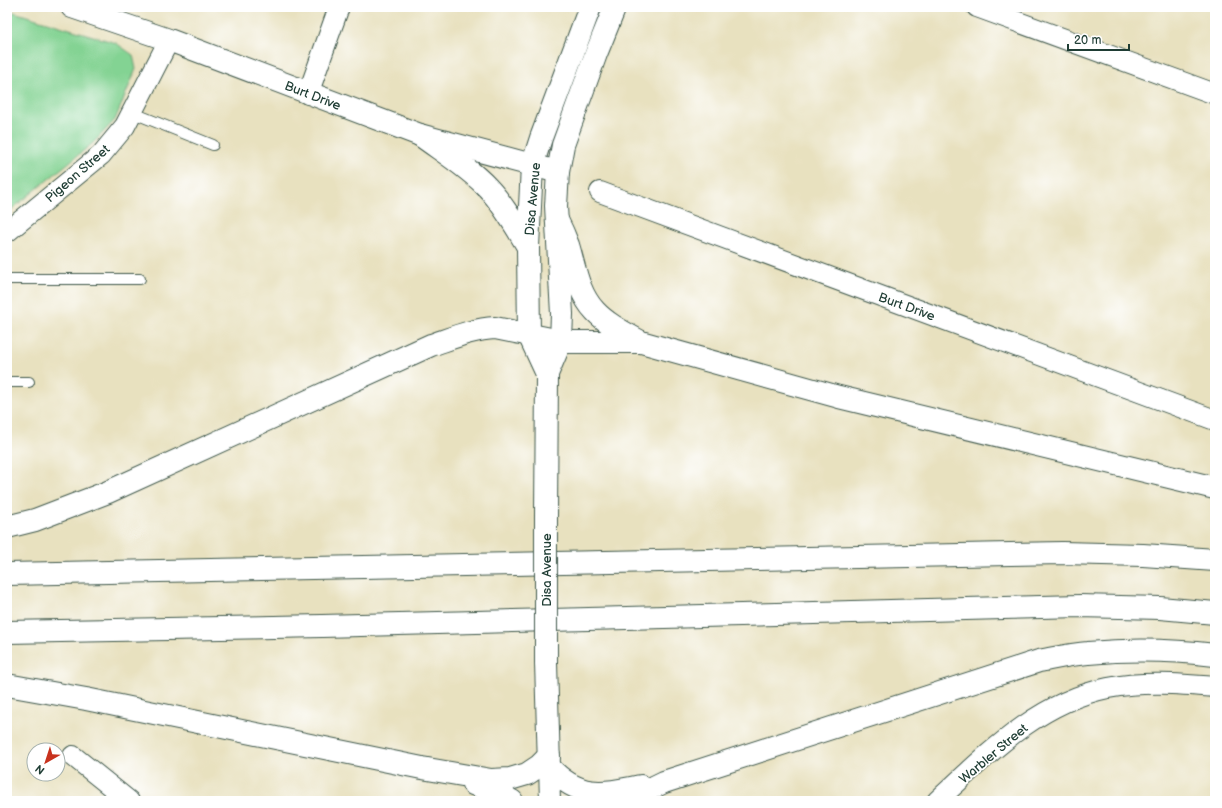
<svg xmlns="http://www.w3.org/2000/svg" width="1222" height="808" viewBox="0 0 1222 808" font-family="'Balsamiq Sans',sans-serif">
<rect width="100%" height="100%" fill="#fff"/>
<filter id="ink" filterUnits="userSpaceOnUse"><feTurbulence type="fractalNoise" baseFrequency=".025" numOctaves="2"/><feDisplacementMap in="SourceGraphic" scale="8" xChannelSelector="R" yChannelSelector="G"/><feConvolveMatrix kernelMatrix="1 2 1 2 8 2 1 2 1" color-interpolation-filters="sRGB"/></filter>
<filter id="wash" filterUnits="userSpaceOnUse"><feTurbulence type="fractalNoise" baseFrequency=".012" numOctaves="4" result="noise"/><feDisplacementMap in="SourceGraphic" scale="16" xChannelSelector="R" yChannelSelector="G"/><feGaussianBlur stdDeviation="0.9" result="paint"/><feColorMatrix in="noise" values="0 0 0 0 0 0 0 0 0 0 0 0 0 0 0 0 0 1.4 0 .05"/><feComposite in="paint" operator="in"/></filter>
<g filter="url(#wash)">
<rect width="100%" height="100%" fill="#e8e1bf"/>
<path fill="#83d393" stroke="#518864" d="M7 10 116 43 133 55 136 69 115 120 93 143 7 213Z"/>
</g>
<g filter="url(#ink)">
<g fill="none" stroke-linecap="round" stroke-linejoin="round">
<defs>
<g id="service">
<path d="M131 112 213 145"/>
<path d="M7 279H140"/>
<path d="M7 382H29"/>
</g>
<g id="minor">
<path d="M977 7 1215 94"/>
<path d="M308 94 339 7"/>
<path d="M600 192 1215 420"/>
<path d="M7 232 101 155 125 126 169 40"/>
<path d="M73 756 129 801"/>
<path d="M549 767 550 801"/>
<path d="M937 801C988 754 1038 702 1108 688 1143 681 1180 684 1215 687"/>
</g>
<path id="tertiary" d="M72 7 169 40 420 135 558 172"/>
<g id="primary">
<path d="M420 135C443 152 468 167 488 188 504 205 516 227 528 247"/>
<path d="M547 374 529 335 528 247 532 166 541 138 590 7"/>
<path d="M546 518 547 374 561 341 562 314 556 206 558 172 563 145 596 54 615 7"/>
<path d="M546 662 549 767"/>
</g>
<g id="motorway">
<path d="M557 220C561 228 565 237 568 245 575 268 578 293 595 311 607 324 625 333 641 342"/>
<path d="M7 527 35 520 108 492 431 345C452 338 473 329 495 328L566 342H641L839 397 1215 488"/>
<path d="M7 574 1062 553 1143 555 1215 560"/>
<path d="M7 632 322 626 1080 606 1160 608 1215 613"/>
<path d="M7 685 86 699 422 768 491 780 510 779 527 774 539 766 549 756"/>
<path d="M549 767C579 799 601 794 641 786"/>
<path d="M473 784 499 794 512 801"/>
<path d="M625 801 664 782 1039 661C1055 658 1072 654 1088 653 1130 649 1174 650 1215 655"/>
</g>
</defs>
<use href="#service" stroke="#3d5649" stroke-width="12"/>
<use href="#minor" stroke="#3d5649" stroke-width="22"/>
<use href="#tertiary" stroke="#3d5649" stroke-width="24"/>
<use href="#primary" stroke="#3d5649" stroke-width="24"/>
<use href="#motorway" stroke="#3d5649" stroke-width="24"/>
<use href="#service" stroke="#fff" stroke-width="10"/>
<use href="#minor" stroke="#fff" stroke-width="20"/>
<use href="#tertiary" stroke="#fff" stroke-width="22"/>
<use href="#primary" stroke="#fff" stroke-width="22"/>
<use href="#motorway" stroke="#fff" stroke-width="22"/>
<defs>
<path id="primary-bridge" d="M546 518V662"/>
</defs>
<use href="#primary-bridge" stroke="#3d5649" stroke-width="24" stroke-linecap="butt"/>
<use href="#primary-bridge" stroke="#fff" stroke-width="22"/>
</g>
</g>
<g text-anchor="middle" stroke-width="3.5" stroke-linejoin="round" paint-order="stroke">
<g font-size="13" fill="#1f3d34" stroke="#fff">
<text transform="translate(313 95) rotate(21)" y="5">Burt Drive</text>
<text transform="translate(77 173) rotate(-41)" y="5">Pigeon Street</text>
<text transform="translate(532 199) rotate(-85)" y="5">Disa Avenue</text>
<text transform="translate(907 306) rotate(20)" y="5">Burt Drive</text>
<text transform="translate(546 570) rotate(-90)" y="5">Disa Avenue</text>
<text transform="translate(993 753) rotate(-40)" y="5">Warbler Street</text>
</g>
</g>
<rect width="1222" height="808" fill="none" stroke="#fff" stroke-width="24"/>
<g transform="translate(46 762) rotate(219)"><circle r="19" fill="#ffffff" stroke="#a5b1ae"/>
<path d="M0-3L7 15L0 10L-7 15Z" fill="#c8321e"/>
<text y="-6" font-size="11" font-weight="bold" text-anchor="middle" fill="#1f3d34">N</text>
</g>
<path d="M1068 44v6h61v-6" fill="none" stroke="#1f3d34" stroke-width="2"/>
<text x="1074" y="44" font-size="12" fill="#1f3d34" stroke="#ffffff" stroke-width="3" paint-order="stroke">20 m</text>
</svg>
